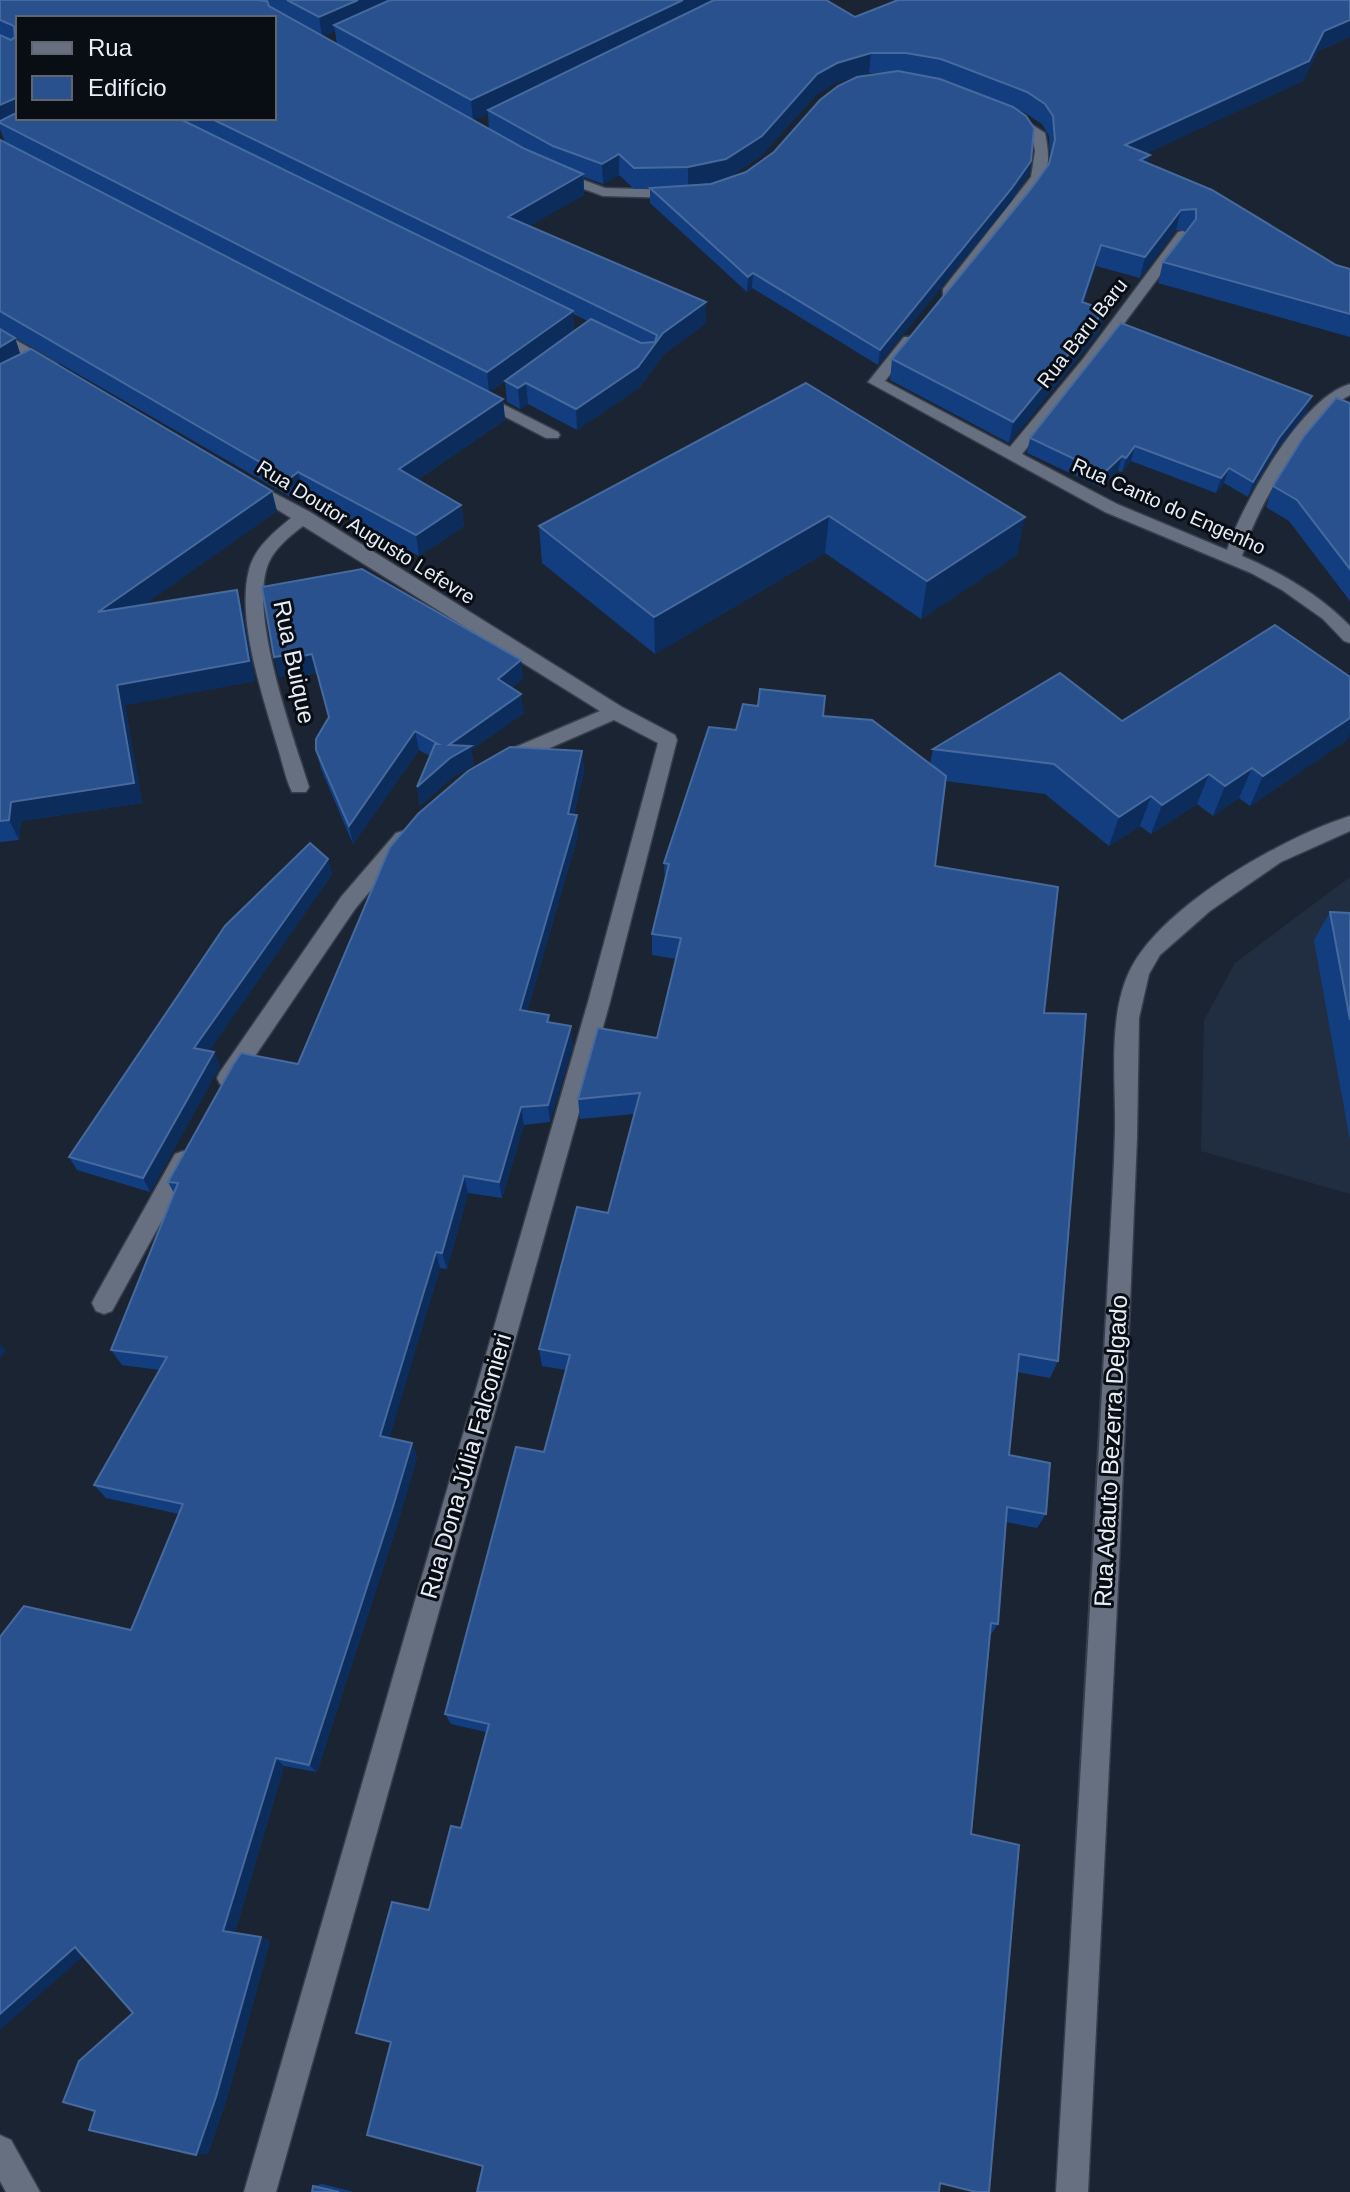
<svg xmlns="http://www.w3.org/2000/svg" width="1350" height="2192" viewBox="0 0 1350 2192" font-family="Arial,sans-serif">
<rect width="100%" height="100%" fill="#1b2432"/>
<path fill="#212e41" d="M1350 877V1194L1201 1151 1204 1020 1235 963Z"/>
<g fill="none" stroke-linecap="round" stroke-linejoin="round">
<defs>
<g id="minor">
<path d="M1009 110 1045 133C1048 147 1050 162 1045 176 1035 206 975 268 953 295H943V289L1031 177 1035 151 1032 135 1004 117V111Z"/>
<path d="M559 171 605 188 677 190 684 194 677 198 603 196 554 178V172Z"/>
<path d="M1183 231 1190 235 1188 238 1093 365 1022 454 1117 504 1227 550C1242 504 1302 397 1350 384V395C1336 402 1328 414 1318 425 1284 465 1258 506 1242 556 1282 573 1320 595 1350 626V643L1344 641 1323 619 1282 590 1251 573 1105 512 868 382 904 337H914L917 340 885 381 1010 447 1083 359 1178 232Z"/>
<path d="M0 331 56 363 59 366 56 369H46L0 342Z"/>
<path d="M477 391 558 432 560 435 558 438H546L471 399V393Z"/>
<path d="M248 479 310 512 622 707 675 735 677 740 610 1002 276 2192H244L588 1002 658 743 614 720 513 764H499L497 759 499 754 600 711 303 526C290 536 276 547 269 562 247 610 293 736 309 787L306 792H292C285 778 282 760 277 745 263 696 236 620 249 570 254 548 274 532 291 518L242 488 240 484Z"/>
<path d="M1350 816V831L1281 862 1210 911 1160 955 1149 974 1139 1018 1137 1138 1119 1565 1088 2192H1056C1074 1881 1093 1570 1109 1259 1111 1217 1114 1174 1115 1131 1116 1080 1107 1015 1131 968 1164 905 1283 837 1350 816Z"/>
<path d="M403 831 410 833 413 838 410 843 355 909 236 1084 228 1087 220 1084 217 1078 220 1072 341 897 396 833Z"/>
<path d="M183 1151 191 1154 194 1161 191 1168 112 1311 104 1314 96 1311 92 1303 96 1295 175 1154Z"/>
<path d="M0 2135 11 2140 40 2192H6L0 2181Z"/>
</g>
</defs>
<use href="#minor" stroke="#383e4b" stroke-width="3"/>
<use href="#minor" fill="#667081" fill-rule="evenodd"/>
</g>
<g fill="#123e80" fill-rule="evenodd">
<path d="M0 0H826L855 17 1350 0V37L1318 51 1303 81 1146 153 1148 163 1336 265 1350 269V337L1158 283 1163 262 1188 230H1176L1140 278 1096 266 1084 302 1100 331 1009 443 890 380 892 359 1031 189 1049 164 1050 156 1049 136 1042 124 1024 112 1015 109 1031 161 1028 176 1010 203 878 365 752 288 747 292 650 203V188H654L634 189 619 175 603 184 584 177V195L529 226 706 302V323L664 354 639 388 577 430 528 404 520 409 507 402 505 381 489 392 503 399 505 420 417 480 461 505 464 526 419 556 303 493 294 499 0 329V140L5 142 0 129ZM18 18 274 118H18ZM335 31 337 44 323 36ZM869 73H887L746 172 728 178 761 156 816 95 835 83ZM488 114 489 129 474 120ZM573 314 588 321 574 331Z"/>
<path d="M0 329 15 338 20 354 277 511 145 604 243 611 255 681 125 705 142 803 21 821 19 840 0 842Z"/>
<path d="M806 383 1017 555 921 619 825 553 655 654 542 563 539 526Z"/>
<path d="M1312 396 1307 411 1274 453 1248 497 1224 483 1216 493 1131 461 1122 472 1118 471 1100 487 1027 453 1030 438Z"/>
<path d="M1350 403V601L1289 521 1266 507 1274 484Z"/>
<path d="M262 587 523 679 512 688 524 713 471 750 474 765 453 777 420 806 417 787 430 756 419 750 353 844 321 769 316 750 329 718 317 673 298 677 297 673 279 677 274 657Z"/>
<path d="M823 716 930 764 933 749 1122 721 1347 740 1250 806 1239 798 1213 816 1197 804 1151 834 1140 826 1109 846 1045 794 946 781 935 866 1044 1013 1058 1361 1050 1378 1017 1372 1009 1455 1046 1514 1037 1528 1006 1522 998 1624 990 1636 971 1834 940 2183 483 2166 429 1910 461 1828 486 1732 451 1724 445 1714 544 1452 566 1370 542 1366 539 1349 608 1213 634 1114 580 1119 578 1099 657 1038 676 959 652 955V934L665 883 664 863 736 730Z"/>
<path d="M582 751 584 771 574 814 577 815 578 835 527 1011 549 1015 550 1023 573 1045 550 1122 524 1125 502 1198 468 1193 447 1269 440 1268 389 1438 412 1443 417 1457 398 1522 317 1772 284 1766 235 1932 261 1937 270 1941 227 2098 208 2154 133 2013 131 1630 179 1514 106 1498 94 1485 160 1370 122 1365 111 1350 174 1193 168 1182 298 1064Z"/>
<path d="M328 859 332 874 209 1051 214 1052 220 1066 150 1192 77 1170 69 1157Z"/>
<path d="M1330 912 1350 913V1141L1314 940Z"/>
<path d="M322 2184 354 2192H312L313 2186Z"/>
</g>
<g fill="#0c2c5b">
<path d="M358 0H406L334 25 335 31 322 37 319 17Z"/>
<path d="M683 0H724L488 110V114L473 121 471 100Z"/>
<path d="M1350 20V37L1318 51 1303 81 1120 166 1125 145 1324 31Z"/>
<path d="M871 53 869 73 835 83 816 95 761 156 725 180 688 187V167L817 74 837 63Z"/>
<path d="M18 97V118L0 123V105Z"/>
<path d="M619 154V175L603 184 602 164Z"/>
<path d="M1150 155 1145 175 1140 160Z"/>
<path d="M1031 161 1028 176 1010 203 878 365 880 350Z"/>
<path d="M583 174 584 195 509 238 508 217Z"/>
<path d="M1181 210 1176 230 1140 278 1145 257Z"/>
<path d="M1101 245 1096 266 1078 322 1082 302Z"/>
<path d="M753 273 752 288 747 292 748 277Z"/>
<path d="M706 302V323L664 354 639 388 577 430 576 409 638 367 663 333Z"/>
<path d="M1105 310 1100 331 1009 443 1013 422Z"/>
<path d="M573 311 574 331 489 392 487 372Z"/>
<path d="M15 338 22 359 0 372V347Z"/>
<path d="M526 383 528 404 520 409 518 388Z"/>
<path d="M1312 396 1307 411 1274 453 1248 497 1253 482 1279 438Z"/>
<path d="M503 399 505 420 402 490 399 469Z"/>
<path d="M1135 446 1131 461 1122 472 1126 458Z"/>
<path d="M1122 456 1118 471 1100 487 1104 473Z"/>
<path d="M1229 468 1224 483 1216 493 1221 478Z"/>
<path d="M298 472 303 493 294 499 289 479Z"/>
<path d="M272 491 277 511 106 632 98 612Z"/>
<path d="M461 505 464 526 419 556 416 535Z"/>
<path d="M829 516 825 553 655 654 654 617Z"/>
<path d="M1025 517 1017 555 921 619 927 581Z"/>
<path d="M237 590 243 611 255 681 125 705 142 803 21 821 19 840 9 820 11 802 117 685Z"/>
<path d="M292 654 297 673 279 677 274 657Z"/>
<path d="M312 654 317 673 298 677 293 658Z"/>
<path d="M521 660 523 679 500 698 498 679Z"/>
<path d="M521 694 524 713 471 750 474 765 453 777 420 806 417 787 449 745Z"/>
<path d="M1350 708V734L1347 740 1250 806 1263 776Z"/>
<path d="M415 731 419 750 353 844 349 826Z"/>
<path d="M582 751 584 771 569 834 568 814Z"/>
<path d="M1252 768 1239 798 1213 816 1225 786Z"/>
<path d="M1209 774 1197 804 1151 834 1162 805Z"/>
<path d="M1151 796 1140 826 1109 846 1119 817Z"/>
<path d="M577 815 578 835 522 1028 520 1010Z"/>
<path d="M328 859 332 874 201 1063 194 1048Z"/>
<path d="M571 1026 573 1045 550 1122 548 1105Z"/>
<path d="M214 1052 220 1066 150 1192 143 1178Z"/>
<path d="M521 1107 524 1125 502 1198 499 1182Z"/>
<path d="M464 1176 468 1193 447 1269 442 1253Z"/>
<path d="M436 1252 440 1268 386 1450 380 1436Z"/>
<path d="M0 1344 6 1351 0 1358Z"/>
<path d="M412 1443 417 1457 398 1522 317 1772 309 1765Z"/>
<path d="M276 1758 284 1766 234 1935 223 1931Z"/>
<path d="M261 1937 270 1941 227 2098 208 2154 196 2155Z"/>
<path d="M75 1947 89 1951 0 2030V2014Z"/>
</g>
<g fill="#29518d" stroke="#476a9e" stroke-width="2">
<path d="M0 0H257L267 1 269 6 525 149 583 174 508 217 706 302 663 333 638 367 576 409 526 383 518 388 505 381 591 319 641 343 655 342 657 335 210 118H274V18H18V97L0 105V35L11 40 15 37 14 26 0 20Z"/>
<path d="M287 0H358L319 17Z"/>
<path d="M390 0H683L471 100 334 25Z"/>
<path d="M714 0H826L855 17 898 0H1350V20L1324 31 1309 61 1125 145 1150 155 1140 160 1212 190 1336 265 1350 269V314L1163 262 1196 219V209L1181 210 1145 257 1101 245 1082 302 1105 310 1013 422 892 359 1031 189 1049 164 1055 140 1053 116 1045 104 1027 92 941 59 906 53H871L837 63 817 74 762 136 726 159 688 167 634 168 619 154 602 164 553 146 488 110Z"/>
<path d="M898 71 940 79 1013 107 1026 116 1034 128 1031 161 1012 188 880 350 753 273 748 277 650 188 711 184 746 172 774 152 820 100 838 86 857 77Z"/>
<path d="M18 112V118H178L573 311 487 372 0 123V121Z"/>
<path d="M0 140 503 399 399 469 461 505 416 535 298 472 289 479 0 311Z"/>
<path d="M1121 323 1312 396 1279 438 1253 482 1229 468 1221 478 1135 446 1126 458 1122 456 1104 473 1030 438Z"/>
<path d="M0 329 15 338 0 347Z"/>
<path d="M31 349 272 491 98 612 237 590 249 661 117 685 134 783 11 802 9 820 0 821V364Z"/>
<path d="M806 383 1025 517 927 581 829 516 654 617 539 526Z"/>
<path d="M1336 398 1350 403V569L1297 500 1273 486 1304 436Z"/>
<path d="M362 569 521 660 498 679 521 694 449 745 471 746 450 758 417 787 435 744H438L415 731 349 826 316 750V739L329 717 312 654 293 658 292 654 274 657 262 587Z"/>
<path d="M1275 625 1350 677V718L1263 776 1252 768 1225 786 1209 774 1162 805 1151 796 1119 817 1054 764 933 749 1060 673 1122 721Z"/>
<path d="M760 689 825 696 823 716 872 720 946 776 935 866 1058 887 1044 1013 1086 1014 1058 1361 1019 1354 1009 1455 1050 1463 1046 1514 1007 1507 998 1624 991 1623 971 1834 1019 1845 989 2192H976L940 2183 939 2192H477L483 2166 367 2135 391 2042 356 2033 392 1902 429 1910 451 1826 461 1828 489 1724 445 1714 516 1447 544 1452 570 1355 539 1349 577 1207 608 1213 640 1093 578 1099 598 1028 657 1038 681 938 652 934 669 864 664 863 709 727 736 730 743 704 758 706Z"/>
<path d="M510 747 582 751 568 814 577 815 520 1010 549 1015 547 1022 571 1026 548 1105 521 1107 499 1182 464 1176 442 1253 436 1252 380 1436 412 1443 392 1510 309 1765 276 1758 223 1931 261 1937 216 2097 196 2155 89 2130 95 2111 63 2102 79 2061 133 2013 75 1947 0 2014V1637L24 1606 131 1630 183 1504 94 1485 167 1357 111 1350 178 1183 168 1182 233 1065 241 1053 298 1064 390 847 418 814 468 771Z"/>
<path d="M310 843 328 859 194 1048 214 1052 143 1178 69 1157 225 926Z"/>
<path d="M1330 912 1350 913V1020Z"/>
<path d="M313 2186 339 2192H312Z"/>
</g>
<g text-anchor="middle" stroke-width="6" stroke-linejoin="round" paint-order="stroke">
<g font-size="20" fill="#e7eef8" stroke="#090d14">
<text transform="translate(1082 333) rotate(-52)" y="7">Rua Baru Baru</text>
<text transform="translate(1169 506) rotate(24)" y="7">Rua Canto do Engenho</text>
<text transform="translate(366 532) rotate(32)" y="7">Rua Doutor Augusto Lefevre</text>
</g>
<g font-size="24" fill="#e7eef8" stroke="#090d14">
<text transform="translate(294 662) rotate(78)" y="8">Rua Buique</text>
<text transform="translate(1111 1451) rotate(-87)" y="8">Rua Adauto Bezerra Delgado</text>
<text transform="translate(466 1466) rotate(-74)" y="8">Rua Dona Júlia Falconieri</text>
</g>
</g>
<rect x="16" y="16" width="260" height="104" fill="#090d14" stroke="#62676f" stroke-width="2"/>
<rect x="32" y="42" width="40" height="12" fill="#667081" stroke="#62676f" stroke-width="2"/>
<text x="88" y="56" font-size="24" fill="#e7eef8">Rua</text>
<rect x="32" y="76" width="40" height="24" fill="#29518d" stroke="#62676f" stroke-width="2"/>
<text x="88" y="96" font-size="24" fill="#e7eef8">Edifício</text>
</svg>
